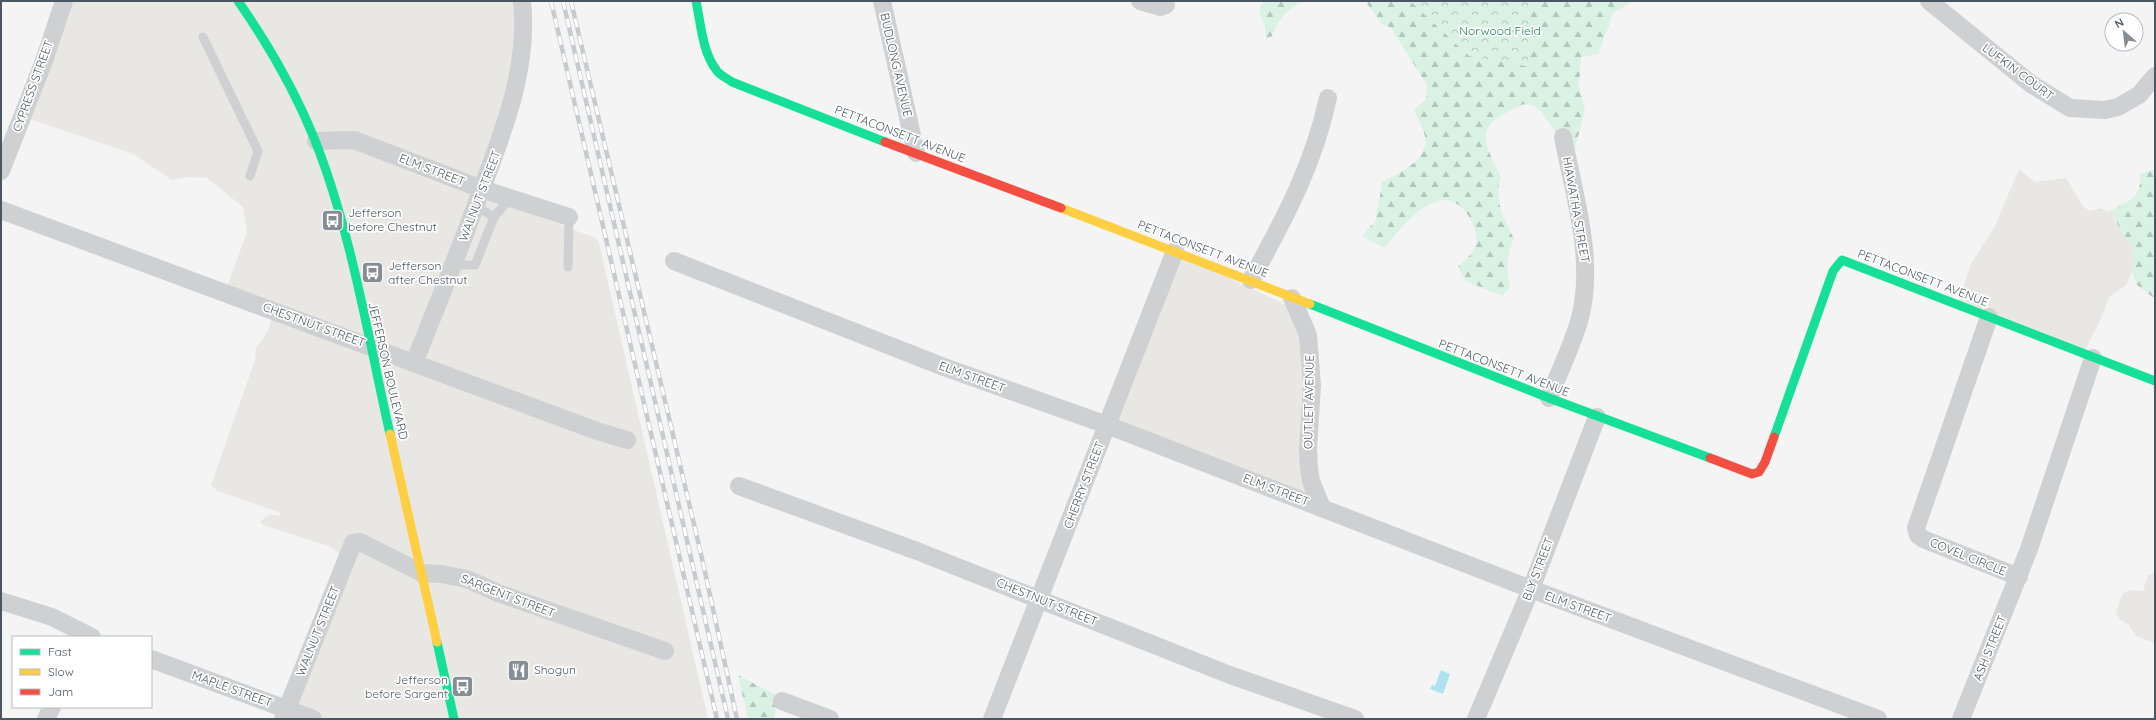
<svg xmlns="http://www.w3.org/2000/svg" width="2156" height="720" viewBox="0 0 2156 720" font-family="Quicksand,sans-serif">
<defs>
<pattern id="forest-firs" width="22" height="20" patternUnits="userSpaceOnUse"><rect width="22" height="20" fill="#d9f2e3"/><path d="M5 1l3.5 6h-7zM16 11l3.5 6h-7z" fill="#b2c7bb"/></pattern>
<pattern id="park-crowns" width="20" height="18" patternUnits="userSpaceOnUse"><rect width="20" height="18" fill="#d9f2e3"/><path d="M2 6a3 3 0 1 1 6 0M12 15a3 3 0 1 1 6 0" fill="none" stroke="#b2c7bb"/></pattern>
</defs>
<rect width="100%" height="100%" fill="#f4f4f4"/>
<g fill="#e8e7e3">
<path d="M67 1H521L523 22 487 197 598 239 708 719H283L344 558 331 547 263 525 260 522 270 514 279 516 281 513 218 491 211 485 255 360 256 348 268 331 274 310 226 290 247 232 243 207 207 178 186 177 172 180 133 154 24 117Z"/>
<path d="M2019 169 2035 182 2066 178 2082 205 2089 211 2101 208 2108 212H2113L2115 221 2135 252 2136 262 2126 285 2109 297 2100 321 2085 350 1958 303 1971 264 1995 226Z"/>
<path d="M1173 251 1299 311 1317 496 1108 424Z"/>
<path d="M2155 573V643L2136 636 2128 624 2120 620 2116 611 2123 593 2132 590 2143 591 2148 575Z"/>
</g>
<g fill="url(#forest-firs)">
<path d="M1264 1H1304C1290 7 1276 22 1272 36L1266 39 1265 26 1259 11Z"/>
<path d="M1365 1H1633L1613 13 1598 54 1581 57 1579 86 1585 110 1574 152 1566 151C1558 139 1545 109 1531 105 1523 102 1515 108 1508 112 1472 128 1488 150 1501 177 1493 200 1504 218 1514 239 1505 255 1507 271 1510 288L1502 296 1466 281 1458 267C1463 261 1472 255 1475 248 1483 232 1462 196 1442 200 1416 206 1400 230 1384 248L1362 236 1376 220C1376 207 1382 196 1381 182 1399 173 1433 159 1424 133 1422 125 1417 118 1414 110L1426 99 1427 85 1391 28 1382 24Z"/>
<path d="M2155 169V299L2137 285 2132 273C2142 245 2119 237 2113 212H2108C2126 202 2143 198 2140 174Z"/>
<path d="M738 675 778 696 774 719H748Z"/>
</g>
<path fill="url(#park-crowns)" d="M1410 1H1531L1530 67 1469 56Z"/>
<path fill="#aee2f0" d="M1441 670 1450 674 1443 694 1430 689 1432 685 1435 686Z"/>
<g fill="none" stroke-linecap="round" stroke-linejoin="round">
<g stroke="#ced0d2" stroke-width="9">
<path d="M203 37 258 151 250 176"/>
<path d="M494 217 510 198"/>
<path d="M454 265H475L494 217 476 206"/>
<path d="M568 267 569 217"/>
</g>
<g stroke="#ced0d2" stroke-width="18">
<path d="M882 1 916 153"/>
<path d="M1140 1 1161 7 1166 5"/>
<path d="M1929 1 2031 84 2070 108 2105 110 2118 107 2139 95 2155 76"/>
<path d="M316 141 354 140 482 189 569 217"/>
<path d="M1 171 44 61 64 1"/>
<path d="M1 210 597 431 627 440"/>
<path d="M674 261 944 367 1107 425 1531 589 1878 719"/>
<path d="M1251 280C1284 219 1313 167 1328 98"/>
<path d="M1292 298 1308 335 1312 385 1308 450 1309 468 1311 481 1322 508"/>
<path d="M1989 317 1916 528 1918 535 1923 539 2019 577"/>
<path d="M414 363C437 306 460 249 481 191 504 129 529 68 522 1"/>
<path d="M1549 398C1559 372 1573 344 1580 318 1595 259 1574 195 1563 137"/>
<path d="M739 486 917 551 1230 675 1355 719"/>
<path d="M1 601 52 617 92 637"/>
<path d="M151 659 313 719"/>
<path d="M782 701 830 719"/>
<path d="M46 719 52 707"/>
<path d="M283 719 353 543 360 542 422 573 441 574 467 579 498 593 665 651"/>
<path d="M992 719 1175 251"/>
<path d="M1476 719 1531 589 1597 417"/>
<path d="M1961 719 2029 549 2093 358"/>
</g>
<g stroke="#16e098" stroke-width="9">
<path d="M238 1C268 44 294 89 314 138 351 230 368 337 390 434"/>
<path d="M696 1C701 24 702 52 717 71 721 76 727 78 732 82L885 142"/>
<path d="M1310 304 1549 398 1710 458"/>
<path d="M1774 437 1833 271 1842 260 2155 381"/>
<path d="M437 642 454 719"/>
</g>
<g stroke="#ffcf43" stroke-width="9">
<path d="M1061 208 1310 304"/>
<path d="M390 434 437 642"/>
</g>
<g stroke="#f24e42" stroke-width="9">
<path d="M885 142 1061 208"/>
<path d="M1710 458 1752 474 1759 472 1765 462 1774 437"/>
</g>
<defs>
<g id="rail">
<path d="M551 1 717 719"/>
<path d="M563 1 728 719"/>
<path d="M571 1 701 554 737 719"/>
</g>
</defs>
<use href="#rail" stroke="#c9cacc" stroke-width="4.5"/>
<use href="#rail" stroke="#fff" stroke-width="3" stroke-dasharray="9" stroke-linecap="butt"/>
</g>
<defs>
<symbol id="bus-square" viewBox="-11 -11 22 22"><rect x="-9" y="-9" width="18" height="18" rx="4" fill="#868d94" stroke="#fff"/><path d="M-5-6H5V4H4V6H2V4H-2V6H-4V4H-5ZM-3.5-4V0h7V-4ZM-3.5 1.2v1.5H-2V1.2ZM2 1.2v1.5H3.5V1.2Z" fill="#fff"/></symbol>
<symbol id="restaurant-square" viewBox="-11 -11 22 22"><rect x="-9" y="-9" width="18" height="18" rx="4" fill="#868d94" stroke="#fff"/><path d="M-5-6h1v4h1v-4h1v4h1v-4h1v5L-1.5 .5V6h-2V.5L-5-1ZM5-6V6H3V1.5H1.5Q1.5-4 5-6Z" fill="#fff"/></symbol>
</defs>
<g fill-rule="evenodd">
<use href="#bus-square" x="320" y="208" width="25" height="25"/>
<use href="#bus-square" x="360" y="260" width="25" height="25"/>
<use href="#restaurant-square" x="506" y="658" width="25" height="25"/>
<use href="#bus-square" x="450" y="674" width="25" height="25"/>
</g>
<g text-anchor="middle" stroke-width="3.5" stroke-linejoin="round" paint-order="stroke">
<g font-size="12" fill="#17864f" stroke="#fff">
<text x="1500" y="35">Norwood Field</text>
</g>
<g font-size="12" fill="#4a5661" stroke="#fff">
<text transform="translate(896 65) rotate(77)" y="4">BUDLONG AVENUE</text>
<text transform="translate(2018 72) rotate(37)" y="4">LUFKIN COURT</text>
<text transform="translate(33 86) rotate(-70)" y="4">CYPRESS STREET</text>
<text transform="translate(900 134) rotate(21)" y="4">PETTACONSETT AVENUE</text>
<text transform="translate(432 170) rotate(21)" y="4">ELM STREET</text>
<text transform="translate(480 196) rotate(-69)" y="4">WALNUT STREET</text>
<text transform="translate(1576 210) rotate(80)" y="4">HIAWATHA STREET</text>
<text transform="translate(1203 249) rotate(21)" y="4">PETTACONSETT AVENUE</text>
<text transform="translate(1923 278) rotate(21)" y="4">PETTACONSETT AVENUE</text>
<text transform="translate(314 325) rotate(20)" y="4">CHESTNUT STREET</text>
<text transform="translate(1504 368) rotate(21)" y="4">PETTACONSETT AVENUE</text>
<text transform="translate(388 371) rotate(77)" y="4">JEFFERSON BOULEVARD</text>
<text transform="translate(972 377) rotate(20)" y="4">ELM STREET</text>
<text transform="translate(1309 402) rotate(-89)" y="4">OUTLET AVENUE</text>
<text transform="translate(1084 485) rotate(-69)" y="4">CHERRY STREET</text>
<text transform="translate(1276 490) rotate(21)" y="4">ELM STREET</text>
<text transform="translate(1968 557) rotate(22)" y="4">COVEL CIRCLE</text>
<text transform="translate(1538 569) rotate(-69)" y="4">BLY STREET</text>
<text transform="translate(508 596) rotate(21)" y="4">SARGENT STREET</text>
<text transform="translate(1047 602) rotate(22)" y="4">CHESTNUT STREET</text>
<text transform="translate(1578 607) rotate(20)" y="4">ELM STREET</text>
<text transform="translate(318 631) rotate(-68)" y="4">WALNUT STREET</text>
<text transform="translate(1990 648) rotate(-68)" y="4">ASH STREET</text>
<text transform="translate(232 689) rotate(20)" y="4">MAPLE STREET</text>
</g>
<g font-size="12" fill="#4a5661" stroke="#fff" text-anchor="start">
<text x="348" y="217">Jefferson<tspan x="348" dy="14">before Chestnut</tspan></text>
<text x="388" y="270">Jefferson<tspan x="388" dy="14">after Chestnut</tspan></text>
<text x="534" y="674">Shogun</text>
<text x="448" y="684" text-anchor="end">Jefferson<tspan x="448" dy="14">before Sargent</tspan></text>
</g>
</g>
<rect width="2156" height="720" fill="none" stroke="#4a5661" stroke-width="4"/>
<rect x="12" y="636" width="140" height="72" fill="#ffffff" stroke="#b7bbc0"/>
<rect x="20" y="649" width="20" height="6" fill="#16e098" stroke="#b7bbc0"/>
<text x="48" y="656" font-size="12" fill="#4a5661">Fast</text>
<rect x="20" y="669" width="20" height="6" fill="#ffcf43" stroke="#b7bbc0"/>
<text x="48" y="676" font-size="12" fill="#4a5661">Slow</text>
<rect x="20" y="689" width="20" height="6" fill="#f24e42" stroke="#b7bbc0"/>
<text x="48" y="696" font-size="12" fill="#4a5661">Jam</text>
<g transform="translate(2124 32) rotate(332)"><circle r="19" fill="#ffffff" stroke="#b7bbc0"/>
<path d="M0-3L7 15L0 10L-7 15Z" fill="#868d94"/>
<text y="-6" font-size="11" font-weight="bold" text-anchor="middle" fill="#4a5661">N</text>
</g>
</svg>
